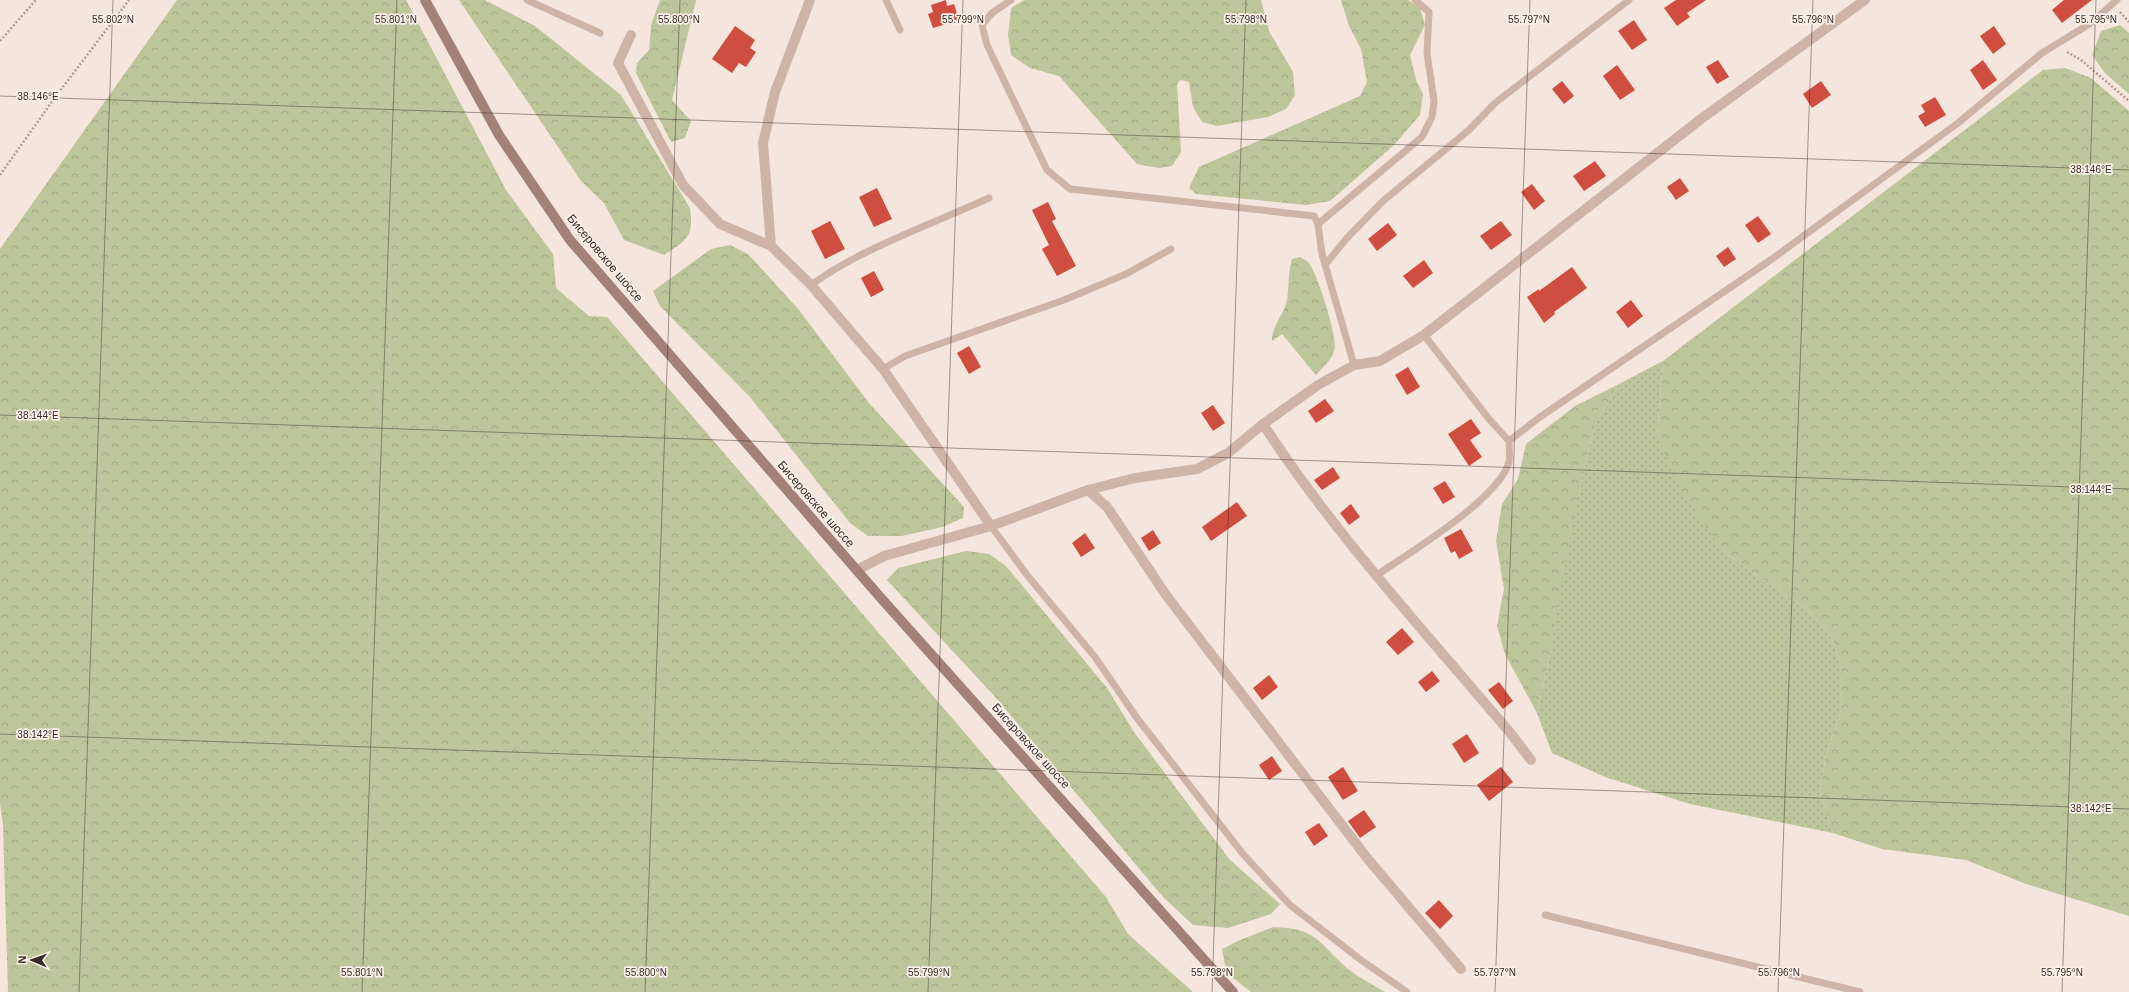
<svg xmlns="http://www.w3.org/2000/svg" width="2129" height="992" viewBox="0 0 2129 992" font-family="Helvetica,sans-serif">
<defs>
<pattern id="grass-dots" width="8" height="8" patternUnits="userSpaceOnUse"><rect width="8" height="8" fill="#bdc59b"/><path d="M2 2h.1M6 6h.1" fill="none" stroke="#a3a986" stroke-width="1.8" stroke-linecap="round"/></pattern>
<pattern id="forest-crowns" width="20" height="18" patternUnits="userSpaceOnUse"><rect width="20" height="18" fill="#bdc59b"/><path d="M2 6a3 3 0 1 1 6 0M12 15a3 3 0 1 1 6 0" fill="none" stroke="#a3a986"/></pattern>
</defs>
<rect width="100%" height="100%" fill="#f4e6dd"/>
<path fill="url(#grass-dots)" d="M1663 361 1657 437 1725 553 1809 611 1832 639 1842 668 1841 710 1826 754 1820 793 1833 833 1690 804 1605 777 1552 753 1537 713 1551 650 1557 601 1583 473 1595 424 1619 384Z"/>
<g fill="url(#forest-crowns)">
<path d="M177 0H406L506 190 553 254 556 288 589 316 607 317 1106 897 1128 934 1193 992H8L3 825 0 804V249Z"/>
<path d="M459 0H485L535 26 621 95 690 208C694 237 687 240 664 255L624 240 604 203 581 181Z"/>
<path d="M660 0H696L672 100 691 121 685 138 671 142 636 73 637 63 649 50 651 25Z"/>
<path d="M1024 0H1261L1269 31 1293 72 1295 95 1286 109 1268 117 1217 126 1202 122 1193 107 1189 82 1180 80 1177 85 1181 152 1172 166 1158 168 1137 164 1059 76 1030 68 1011 55 1008 35 1011 8Z"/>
<path d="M1341 0H1408L1420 8 1425 25 1410 55 1416 80 1423 94 1420 115 1393 146 1330 201 1306 205 1196 194 1189 188 1199 167 1360 96 1367 82 1361 49 1349 26Z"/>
<path d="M2120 25 2129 33V94L2105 73 2092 55 2101 31Z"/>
<path d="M2065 68 2091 78 2129 111V916L2026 884 1966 860 1882 849 1833 833 1820 793 1826 754 1841 710 1842 668 1832 639 1809 611 1725 553 1684 495 1657 437 1663 361 2043 70Z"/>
<path d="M730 245 748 254 799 310 869 403 964 507 963 518 942 527 902 536H868L850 523 750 397 660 306 653 291 711 249Z"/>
<path d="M1300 257C1302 258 1306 260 1308 262 1317 272 1336 333 1335 347 1334 358 1323 367 1316 375L1282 334 1272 341C1272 325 1284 315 1287 300 1289 286 1288 273 1292 259Z"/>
<path d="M1619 384 1595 424 1583 473 1558 601 1551 650 1537 713 1505 654 1497 626 1504 589 1496 541 1502 504 1518 479 1526 444 1575 406Z"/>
<path d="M966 551 989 554 1006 566 1107 688 1134 732 1230 860 1280 904 1271 914 1228 928 1193 925 1163 897 997 699 887 580 898 568Z"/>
<path d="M1273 927C1321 928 1319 946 1351 971 1361 979 1374 985 1385 992H1251L1232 977 1225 965 1222 949 1240 940Z"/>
</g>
<g fill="#cf4e40">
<path d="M946 0 947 6 954 4 959 20 933 28 928 14 933 12 931 5Z"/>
<path d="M1676 0H1706L1687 13 1690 17 1677 26 1664 8Z"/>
<path d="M2064 0H2092L2062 23 2052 10Z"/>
<path d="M1634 20 1647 40 1632 50 1618 31Z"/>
<path d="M735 26 755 40 750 48 756 52 746 67 739 63 732 73 712 59Z"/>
<path d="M1994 26 2006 44 1993 54 1980 36Z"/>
<path d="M1718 60 1729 77 1717 84 1706 67Z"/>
<path d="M1983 60 1997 80 1983 90 1970 70Z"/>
<path d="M1617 65 1635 90 1620 100 1603 76Z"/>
<path d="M1562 81 1574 96 1564 104 1552 89Z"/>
<path d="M1821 81 1831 95 1812 108 1803 94Z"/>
<path d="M1935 97 1946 115 1925 127 1918 116 1925 112 1921 105Z"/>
<path d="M1595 161 1606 176 1584 191 1573 176Z"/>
<path d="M1680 178 1689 191 1676 200 1667 187Z"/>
<path d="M1532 184 1545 201 1534 210 1521 192Z"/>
<path d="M877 188 892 219 874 227 859 197Z"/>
<path d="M1048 202 1056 219 1052 221 1076 266 1057 276 1042 249 1049 245 1032 210Z"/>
<path d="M1758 216 1771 234 1758 243 1745 225Z"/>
<path d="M830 221 845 249 825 259 811 231Z"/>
<path d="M1501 221 1512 235 1491 250 1480 236Z"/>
<path d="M1388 223 1397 235 1377 251 1368 239Z"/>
<path d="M1728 247 1736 259 1724 267 1716 256Z"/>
<path d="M1424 260 1433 273 1413 288 1403 276Z"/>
<path d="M1572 267 1587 288 1554 312 1555 314 1544 323 1527 297 1539 289V291Z"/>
<path d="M874 271 884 290 871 297 861 278Z"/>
<path d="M1631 300 1643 316 1628 328 1616 312Z"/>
<path d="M969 346 981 367 969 374 957 353Z"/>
<path d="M1408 367 1420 387 1407 395 1395 375Z"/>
<path d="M1325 399 1334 411 1316 423 1308 411Z"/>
<path d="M1213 405 1225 423 1213 431 1201 413Z"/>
<path d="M1471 419 1481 433 1470 440 1482 457 1469 466 1448 434Z"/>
<path d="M1333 467 1340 478 1322 490 1314 480Z"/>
<path d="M1445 481 1455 497 1443 504 1433 488Z"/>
<path d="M1237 502 1247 516 1211 541 1202 527Z"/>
<path d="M1351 504 1360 517 1349 525 1340 513Z"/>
<path d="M1461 529 1473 551 1459 559 1455 551 1451 553 1444 538Z"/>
<path d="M1153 530 1161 543 1149 551 1141 538Z"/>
<path d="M1085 533 1095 548 1081 557 1072 543Z"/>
<path d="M1402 628 1414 642 1398 655 1386 642Z"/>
<path d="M1432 671 1440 681 1426 692 1418 682Z"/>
<path d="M1269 675 1278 687 1262 700 1253 688Z"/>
<path d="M1499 682 1513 701 1503 709 1488 690Z"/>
<path d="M1467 734 1479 753 1464 763 1452 744Z"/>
<path d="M1272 756 1282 771 1269 780 1259 765Z"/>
<path d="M1343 767 1358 791 1343 800 1328 777Z"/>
<path d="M1501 767 1513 782 1489 801 1477 785Z"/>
<path d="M1364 810 1376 827 1360 838 1348 821Z"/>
<path d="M1319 823 1328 836 1314 846 1305 832Z"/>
<path d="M1439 900 1453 916 1440 929 1425 913Z"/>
</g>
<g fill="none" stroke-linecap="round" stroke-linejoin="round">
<g stroke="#ba9d91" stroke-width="2.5" stroke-dasharray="2 2" stroke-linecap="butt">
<path d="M2120 12 2129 22"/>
<path d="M0 41 36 0"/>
<path d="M2067 52 2081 60 2129 101"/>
<path d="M0 175 56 96 129 0"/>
</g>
<g stroke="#ceb3a7" stroke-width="7">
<path d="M527 0 600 33"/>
<path d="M886 0 900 30"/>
<path d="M1011 0 992 13 982 25 987 45 1047 170 1070 189 1314 216 1318 224 1322 254 1354 365"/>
<path d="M1318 224 1422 137 1432 117 1434 101 1427 53 1429 12 1415 0"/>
<path d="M1325 265 1347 238 1383 201 1469 130 1495 103 1629 0"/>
<path d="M811 285C860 249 932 224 989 198"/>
<path d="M883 369 905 356 1064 300 1126 274 1171 249"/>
<path d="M1509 441 1540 417 1772 259 1958 123 2042 53 2091 23 2117 0"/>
<path d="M991 526 1027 575 1095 657 1137 718 1243 854 1290 905 1361 960 1407 992"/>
<path d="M1377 575C1409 553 1499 499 1509 462 1510 456 1509 447 1509 441L1489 419 1424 335"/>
<path d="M1545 915 1860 992"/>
</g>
<g stroke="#ceb3a7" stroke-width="10">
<path d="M810 0 775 92 763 143 771 246 811 285 883 369 991 526"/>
<path d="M631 35 618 63 683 185 720 224 771 246"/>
<path d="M1263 424C1335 535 1427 634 1512 735L1531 760"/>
<path d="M1088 490 1107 507 1166 595 1367 858 1461 969"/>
<path d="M857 570 884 556 991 526 1088 490 1135 478 1197 469 1228 453 1263 424 1318 385 1354 365 1380 361 1424 335 1701 119 1865 0"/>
</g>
<path stroke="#a28278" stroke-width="10" d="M425 0 499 135 570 240 880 597 1233 992"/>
</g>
<path fill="none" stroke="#3a2b28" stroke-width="1" stroke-opacity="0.45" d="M0 96 2129 170M0 415 2129 489M0 734 2129 809M79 992 113 0M362 992 397 0M645 992 680 0M928 992 963 0M1212 992 1246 0M1495 992 1530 0M1778 992 1813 0M2062 992 2096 0"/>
<g text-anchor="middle" stroke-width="3.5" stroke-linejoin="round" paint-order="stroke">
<g font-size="12" fill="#3a2b28" stroke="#fbf1ea">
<text transform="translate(605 258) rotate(50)" y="4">Бисеровское шоссе</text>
<text transform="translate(816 504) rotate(49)" y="4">Бисеровское шоссе</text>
<text transform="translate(1031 746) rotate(48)" y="4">Бисеровское шоссе</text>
</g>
</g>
<g font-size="10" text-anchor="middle" fill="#3a2b28" stroke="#fbf1ea" stroke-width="3.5" stroke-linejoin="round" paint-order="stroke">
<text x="113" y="23">55.802°N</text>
<text x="396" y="23">55.801°N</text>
<text x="679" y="23">55.800°N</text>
<text x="963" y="23">55.799°N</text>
<text x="1246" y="23">55.798°N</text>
<text x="1529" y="23">55.797°N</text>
<text x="1813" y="23">55.796°N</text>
<text x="2096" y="23">55.795°N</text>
<text x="38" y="100">38.146°E</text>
<text x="2091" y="173">38.146°E</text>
<text x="38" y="419">38.144°E</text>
<text x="2091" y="493">38.144°E</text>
<text x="38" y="738">38.142°E</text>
<text x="2091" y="812">38.142°E</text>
<text x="362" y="976">55.801°N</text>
<text x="646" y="976">55.800°N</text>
<text x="929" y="976">55.799°N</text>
<text x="1212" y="976">55.798°N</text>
<text x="1495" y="976">55.797°N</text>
<text x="1779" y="976">55.796°N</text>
<text x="2062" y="976">55.795°N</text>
</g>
<g transform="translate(32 960) rotate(272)" stroke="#fbf1ea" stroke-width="3" paint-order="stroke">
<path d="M0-3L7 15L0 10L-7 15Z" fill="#3a2b28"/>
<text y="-6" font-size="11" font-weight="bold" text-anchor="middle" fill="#3a2b28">N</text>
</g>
</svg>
